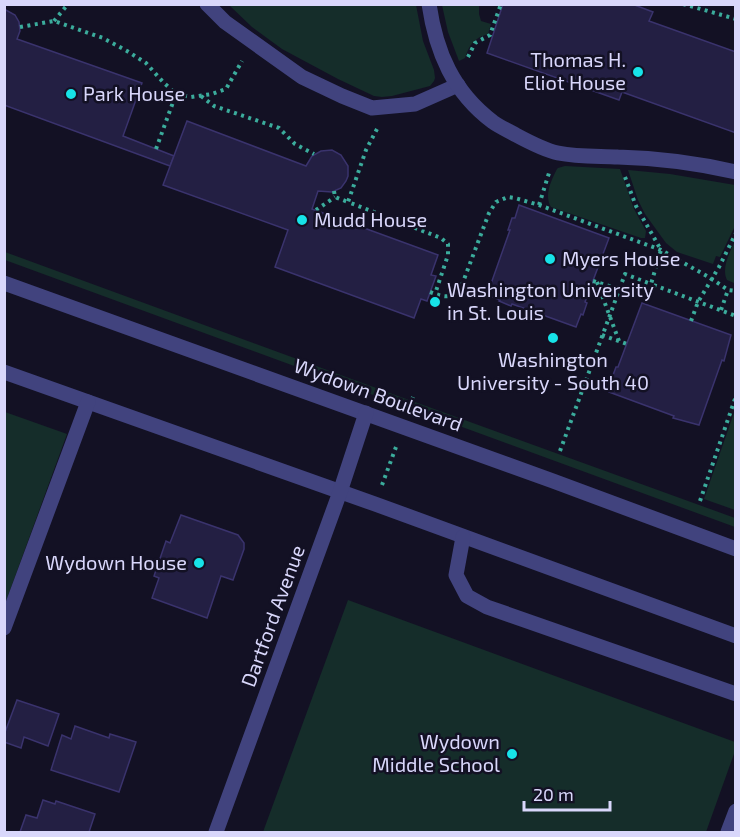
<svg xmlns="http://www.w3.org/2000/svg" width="740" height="837" viewBox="0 0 740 837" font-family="'Exo 2',sans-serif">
<rect width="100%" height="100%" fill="#131124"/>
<g fill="#152d2a">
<path d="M229 5H416L423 41 434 70 435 78 434 81 430 86 392 96 382 97 374 96 338 79 282 49 252 27Z"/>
<path d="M442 5H479V14L481 21 491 24 488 34C474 38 469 45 465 58L459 61 448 32Z"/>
<path d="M565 166 620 169 634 209 646 231 645 238H641L551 207C544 195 551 181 557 169L558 168Z"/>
<path d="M628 170 670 174 735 185V226L720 257 716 256 713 264 677 252 666 243 645 214 638 200Z"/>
<path d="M735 241 736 283H734L727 280C721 268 730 252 735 241Z"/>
<path d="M5 252 409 400 406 407 5 260Z"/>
<path d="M415 402 735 518V527L413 409Z"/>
<path d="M735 410V510L704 499Z"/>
<path d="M5 412 67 434 5 604 4 412Z"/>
<path d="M348 600 735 742V751L706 832H263Z"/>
</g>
<g fill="#231f43" stroke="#3a336d" stroke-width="1.5">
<path d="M503 4H632L653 12 649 21 736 52V133L622 92 619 100 487 53Z"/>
<path d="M4 9 15 15 19 22 20 31 17 39 142 83 123 136 174 156 170 166 4 105Z"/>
<path d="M187 121 306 166 312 156 321 151 332 150 341 155 348 166V176L346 181 341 188 332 192 318 191 312 209 438 255 431 275 436 276 427 301 421 299 414 318 275 267 288 230 163 185Z"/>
<path d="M519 205 609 238 585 302 587 303 583 315 581 314 576 327 512 304 511 306 499 301 500 300 487 295 510 230H508L512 218H515Z"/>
<path d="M642 303 731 335 724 361 722 360 699 425 673 418 674 416 609 392 614 379 612 378 616 367H618Z"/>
<path d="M181 515 238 535 244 543V549L233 580 221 576 207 618 152 598 159 578 154 576 166 541 170 543Z"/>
<path d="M17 700 59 714 48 746 24 737 21 748 4 742V735Z"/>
<path d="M75 726 109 738 110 734 136 742 119 792 51 770 62 735 71 739Z"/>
<path d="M43 800 55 804 56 801 95 814 89 832H20L26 815 37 818Z"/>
</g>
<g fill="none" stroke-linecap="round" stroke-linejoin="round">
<g stroke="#3bac9c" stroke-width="4" stroke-dasharray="3 4.5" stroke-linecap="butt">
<path d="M683 4 736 19"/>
<path d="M54 21 68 4"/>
<path d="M20 27 54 21 103 38 127 51 146 63 163 82 176 94 191 97 212 94 226 89 242 61"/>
<path d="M468 57 475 43 490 35 501 4"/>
<path d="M201 96 214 106 279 128 295 144 314 154"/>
<path d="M377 129 366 150 348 202 441 238 448 244V255L435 294"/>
<path d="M156 149 176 94"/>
<path d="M625 177 636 206 661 250 651 284 736 316"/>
<path d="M334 191 335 197 348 202"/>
<path d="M539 205 549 173"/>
<path d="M316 210 335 197"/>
<path d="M593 281 619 289"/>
<path d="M597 282 619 341"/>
<path d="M430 292C441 296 450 300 460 290L489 213 496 202 508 197 515 198 539 205 661 250 712 279 728 290 736 291"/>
<path d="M721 310 728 290"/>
<path d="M691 321 698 302 719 267 736 233"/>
<path d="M602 335 627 344"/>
<path d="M410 406 413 397"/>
<path d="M560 451 625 274 651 284"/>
<path d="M382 485 396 447"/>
<path d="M700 501 736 396"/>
</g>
<g stroke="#41437e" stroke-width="15">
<path d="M207 4 225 22 302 77 342 96 372 108 415 104 458 85"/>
<path d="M429 4C436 52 453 92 493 122 500 127 509 131 516 135 529 142 544 150 558 153 578 157 598 156 618 157 657 158 697 163 736 172"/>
<path d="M4 283 553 481 736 549"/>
<path d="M4 372 375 504 736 636"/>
<path d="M463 537 456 575 467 596 487 607 736 694"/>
<path d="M4 628 88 402"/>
<path d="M216 832 340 492 366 413"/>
<path d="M728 832 736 811"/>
</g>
</g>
<g fill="#17e3e8" stroke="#131124" stroke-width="2">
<circle cx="638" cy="72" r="6"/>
<circle cx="71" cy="94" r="6"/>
<circle cx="302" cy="220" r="6"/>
<circle cx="550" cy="259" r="6"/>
<circle cx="435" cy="302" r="6"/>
<circle cx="553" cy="338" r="6"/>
<circle cx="199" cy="563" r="6"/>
<circle cx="512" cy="754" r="6"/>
</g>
<g text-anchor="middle" stroke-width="5" stroke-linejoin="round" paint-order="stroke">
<g font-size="20" fill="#d9d7fb" stroke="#131124" text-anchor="start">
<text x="626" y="67" text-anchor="end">Thomas H.<tspan x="626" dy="23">Eliot House</tspan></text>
<text x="83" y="101">Park House</text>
<text x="314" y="227">Mudd House</text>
<text x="562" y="266">Myers House</text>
<text x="447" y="297">Washington University<tspan x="447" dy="23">in St. Louis</tspan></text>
<text x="553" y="367" text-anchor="middle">Washington<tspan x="553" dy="23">University - South 40</tspan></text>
<text x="187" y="570" text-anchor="end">Wydown House</text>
<text x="500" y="749" text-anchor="end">Wydown<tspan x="500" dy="23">Middle School</tspan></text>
</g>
<g font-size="20" fill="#d9d7fb" stroke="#131124">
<text transform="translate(378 395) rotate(20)" y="7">Wydown Boulevard</text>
<text transform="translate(273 616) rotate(-70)" y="7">Dartford Avenue</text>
</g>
</g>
<rect width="740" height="837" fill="none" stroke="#d9d7fb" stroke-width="12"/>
<path d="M524 801v9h86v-9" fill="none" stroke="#d9d7fb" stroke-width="3"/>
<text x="533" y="801" font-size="18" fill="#d9d7fb" stroke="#131124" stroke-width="4.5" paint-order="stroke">20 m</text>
</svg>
